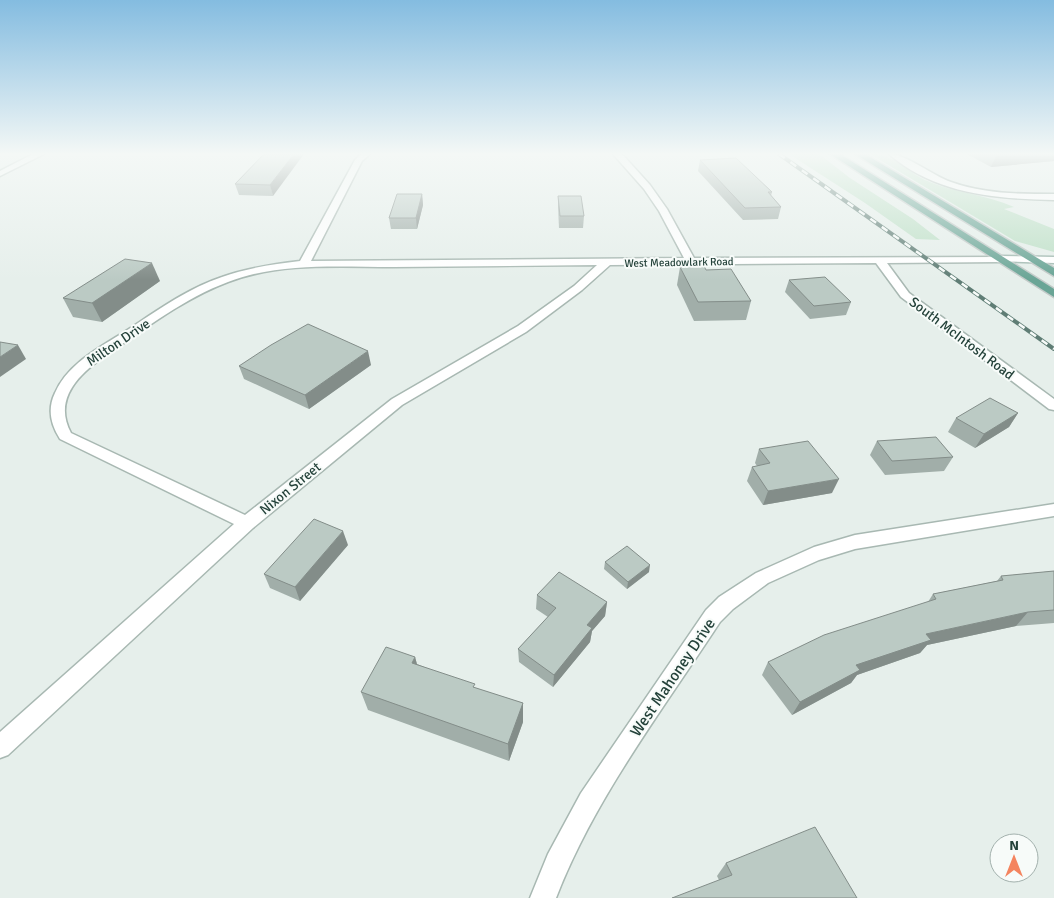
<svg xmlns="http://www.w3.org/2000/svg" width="1054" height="898" viewBox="0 0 1054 898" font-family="Signika,sans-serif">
<rect width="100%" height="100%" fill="#e6efeb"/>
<g fill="#bfe0c8">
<path d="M789 154H819L850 178 913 219 940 240 916 239 865 203Z"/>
<path d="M870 154C893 154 905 170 925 180 953 193 986 194 1014 207L1004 209 1054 229V252L1015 241Z"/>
</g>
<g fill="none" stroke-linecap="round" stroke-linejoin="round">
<defs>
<g id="minor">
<path d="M33 154H44L0 176V171Z"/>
<path d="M361 154H370L362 161 311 261 684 258 659 211 644 189 613 154H622L650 185 667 209 694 258 1004 257 1005 259 1000 262 887 263 909 293 1054 399V410L1049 409 901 297 876 263 610 265 582 290 526 332 402 405 253 528 8 755 0 758V732L234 524 60 439C51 425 47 409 55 393 69 361 105 345 132 327 161 308 189 288 222 277 247 268 274 264 300 261L355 160ZM597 265 574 286 518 326 392 399 245 515 71 433C52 398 81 372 108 354 146 328 185 298 228 282 280 262 339 267 393 267 461 266 529 266 597 265Z"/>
<path d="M889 154C906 154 933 176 951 182 984 194 1020 194 1054 194V200C996 199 935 194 889 154Z"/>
<path d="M1054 504V516L855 549 819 560 768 583 733 609 720 622C662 711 594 799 556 898H530L548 854 581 793 706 610 719 597 756 573 814 547 855 535Z"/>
</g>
<path id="secondary" d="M1000 256 1054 257V263L996 261 995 259Z"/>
<g id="primary">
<path d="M830 154H840L1054 289V297Z"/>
<path d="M855 154H865L1054 268V276Z"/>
</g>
</defs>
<use href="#minor" stroke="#a8b8b2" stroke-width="3"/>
<use href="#secondary" stroke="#a4bbb3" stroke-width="3"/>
<use href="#primary" stroke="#c2cac8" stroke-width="3"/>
<use href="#minor" fill="#fff" fill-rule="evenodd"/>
<use href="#secondary" fill="#fff" fill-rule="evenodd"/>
<use href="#primary" fill="#6aa596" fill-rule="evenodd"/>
<defs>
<path id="rail" d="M779 154 1054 349"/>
</defs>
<use href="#rail" stroke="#5f7d75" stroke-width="4"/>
<use href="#rail" stroke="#f7fbf9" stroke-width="2.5" stroke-dasharray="7" stroke-linecap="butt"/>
</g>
<g fill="#a1aea9">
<path d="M264 154 273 196 239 195 235 184Z"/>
<path d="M967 154H1054V161L991 167Z"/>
<path d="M700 160 772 192 771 196 781 207 778 219 743 220 698 171Z"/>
<path d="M422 194 423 205 417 229H391L389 218Z"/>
<path d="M558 196 584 216 583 228H559L558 207Z"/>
<path d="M680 267 706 270 751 301 746 320 694 321 677 285Z"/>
<path d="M789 280 851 302 846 315 810 319 785 292Z"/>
<path d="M160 281 102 322 73 317 63 298Z"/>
<path d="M371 365 309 409 244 379 239 366Z"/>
<path d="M1018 413 1009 427 975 448 948 432 956 418Z"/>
<path d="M877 441 953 457 944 471 885 475 870 455Z"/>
<path d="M759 449 832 493 763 505 747 481 752 467 757 466 755 463Z"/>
<path d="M348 545 300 601 270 588 264 574Z"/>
<path d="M605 562 649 572 627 589 604 569Z"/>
<path d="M1054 571V623L1016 626 927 645 920 653 857 675 851 683 792 715 762 675 768 662 928 602 933 594 997 581 1001 576Z"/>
<path d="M537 595 607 602 605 616 592 631 590 642 553 687 519 662 518 649 548 617 536 609Z"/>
<path d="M415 657 417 664 475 688 523 703V722L509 761 368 710 361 692Z"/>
<path d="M726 863 857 898 719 880 717 876Z"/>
</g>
<g fill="#838d89">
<path d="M294 154H304L273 196 270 185Z"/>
<path d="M1014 154H1054V161L991 167 996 156Z"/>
<path d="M422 194 423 205 417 229 416 218Z"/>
<path d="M152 263 160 281 102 322 92 303Z"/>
<path d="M18 345 26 359 0 377V357Z"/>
<path d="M368 351 371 365 309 409 305 395Z"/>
<path d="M1018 413 1009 427 975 448 984 434Z"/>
<path d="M839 479 832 493 763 505 768 491Z"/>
<path d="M343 531 348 545 300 601 295 587Z"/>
<path d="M650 565 649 572 627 589 628 582Z"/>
<path d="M607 602 605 616 592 631 590 642 553 687 554 675 587 625Z"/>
<path d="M1028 612 1016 626 927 645 920 653 857 675 851 683 792 715 800 702 856 665 926 634Z"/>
<path d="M415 657 420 676 412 663Z"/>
<path d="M523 703V722L509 761 508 744Z"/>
</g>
<g fill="#bbcac4" stroke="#838d89">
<path d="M264 154H294L270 185 235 184Z"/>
<path d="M993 154H1014L996 156Z"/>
<path d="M736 158 772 192H768L781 207 745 208 700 160Z"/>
<path d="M397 194H422L416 218H389Z"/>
<path d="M558 196H581L584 216H560Z"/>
<path d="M125 259 152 263 92 303 63 298Z"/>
<path d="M704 266 706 270 731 269 751 301 698 302 680 267Z"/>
<path d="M825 277 851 302 814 306 789 280Z"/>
<path d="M308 324 368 351 305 395 239 366 271 345Z"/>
<path d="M0 342 18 345 0 357Z"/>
<path d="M990 398 1018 413 984 434 956 418Z"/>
<path d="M936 437 953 457 892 461 877 441Z"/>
<path d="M808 441 839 479 768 491 752 467 770 463 759 449Z"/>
<path d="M314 519 343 531 295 587 264 574Z"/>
<path d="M627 546 650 565 628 582 605 562Z"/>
<path d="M1054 571V610L1028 612 926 634 931 640 856 665 860 670 800 702 768 662 824 635 936 599 933 594 1003 580 1001 576Z"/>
<path d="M559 572 607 602 587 625 592 628 554 675 518 649 556 608 537 595Z"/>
<path d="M386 647 415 657 412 663 475 684 473 687 523 703 508 744 361 692Z"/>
<path d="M815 827 857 898H672L732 875 726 863Z"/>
</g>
<linearGradient id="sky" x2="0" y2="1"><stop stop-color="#84bce0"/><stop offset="0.55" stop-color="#f4f8f6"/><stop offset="1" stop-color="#f4f8f6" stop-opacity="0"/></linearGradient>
<rect width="1054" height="280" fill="url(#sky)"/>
<g text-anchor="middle" stroke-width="4" stroke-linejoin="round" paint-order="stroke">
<g font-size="11" fill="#24423a" stroke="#f7fbf9">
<text transform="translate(679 262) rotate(-1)" y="4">West Meadowlark Road</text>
</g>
<g font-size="14" fill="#24423a" stroke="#f7fbf9">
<text transform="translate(962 338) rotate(37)" y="5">South McIntosh Road</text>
<text transform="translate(118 342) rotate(-34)" y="5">Milton Drive</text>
<text transform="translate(290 488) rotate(-39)" y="5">Nixon Street</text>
</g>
<g font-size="16" fill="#24423a" stroke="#f7fbf9">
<text transform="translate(672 677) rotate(-56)" y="6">West Mahoney Drive</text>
</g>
</g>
<g transform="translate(1014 858)"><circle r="24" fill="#f7fbf9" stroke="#a3b1ad"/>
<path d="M0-4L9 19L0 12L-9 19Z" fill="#f4845f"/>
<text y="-8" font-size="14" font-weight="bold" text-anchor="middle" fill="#24423a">N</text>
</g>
</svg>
